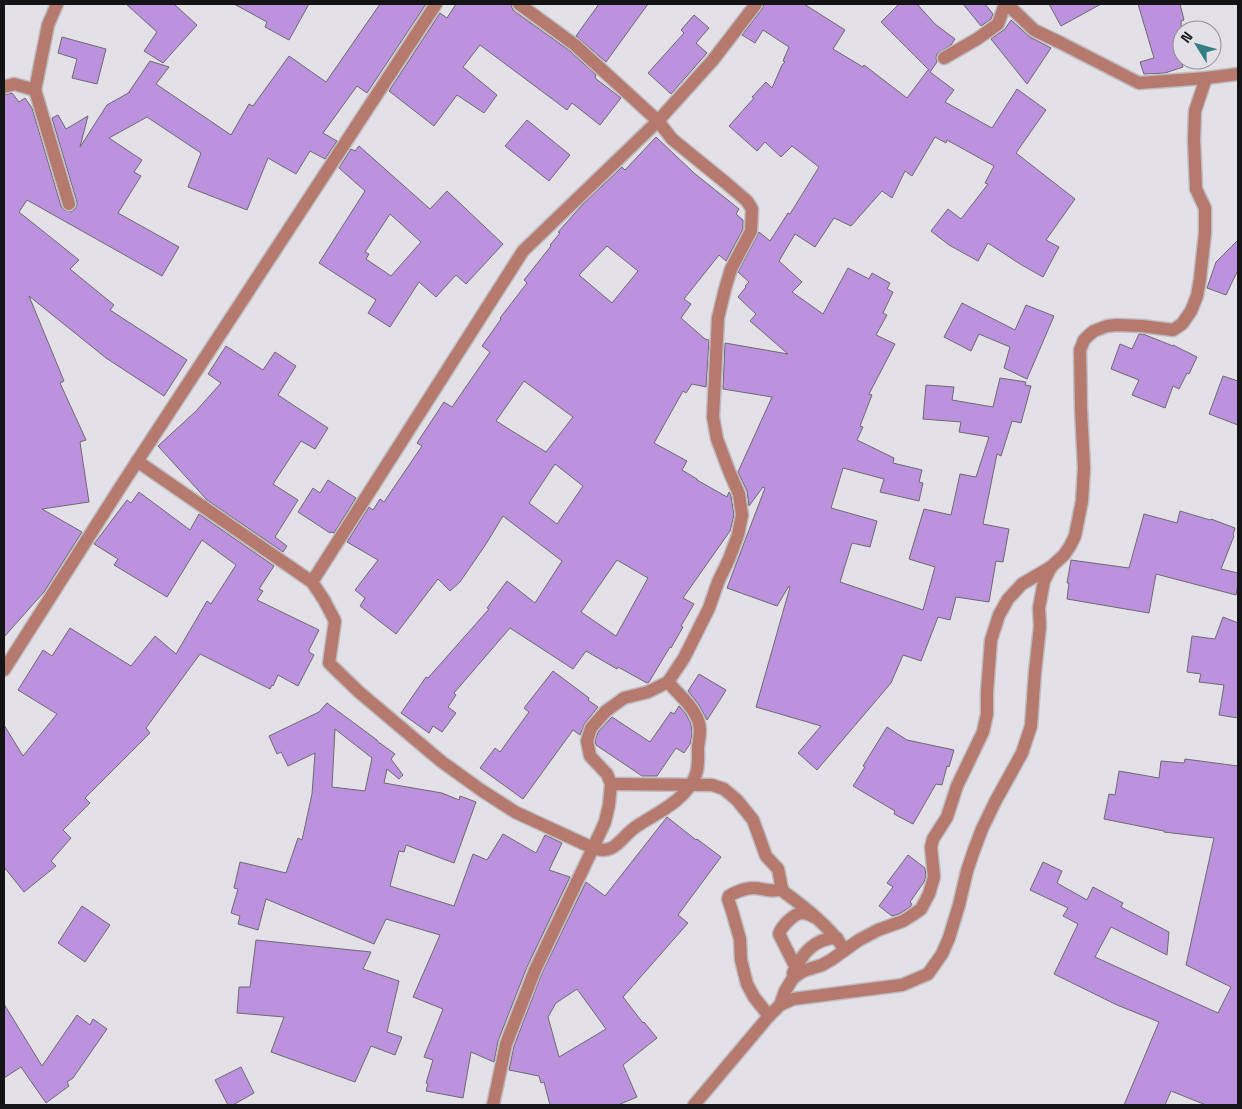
<svg xmlns="http://www.w3.org/2000/svg" width="1242" height="1109" viewBox="0 0 1242 1109" font-family="'Space Grotesk',sans-serif">
<rect width="100%" height="100%" fill="#e3e1e7"/>
<g fill="#bc92de" stroke="#6d6a70" fill-rule="evenodd">
<path d="M126 4H174L197 25 163 63 144 51 157 32Z"/>
<path d="M234 4H309L289 40 265 27 267 22Z"/>
<path d="M380 4H426L367 93 357 86 323 133 337 141 325 159 310 151 296 174 268 158 247 210 188 187 201 153 147 117 109 138 142 160 134 172 141 176 118 213 179 247 162 276 27 200 19 212 79 260 70 269 114 305 110 310 187 360 164 396 106 358 29 296 64 381 60 383 86 440 80 442 89 502 42 509 82 532 44 592 4 637V95L12 93 19 102 25 98 32 108 61 206 64 210 71 212 75 209 77 205V202L52 118 58 115 66 129 88 116 80 147 107 105 130 92H129L150 61 169 67 156 84 231 135 249 104 253 106 289 56 326 82Z"/>
<path d="M456 4H511L512 8 514 11 570 51 596 75 595 78 621 98 600 125 572 103 567 110 480 45 463 67 497 95 484 113 457 95 434 126 389 91 440 13 447 18Z"/>
<path d="M599 4H648L606 62 576 36Z"/>
<path d="M764 4H804L845 30 833 49 863 67 864 65 907 98 928 70H929L881 22 899 4H917L935 24 955 39 951 45 937 54 936 58 937 62 930 72 954 90 945 102 992 128 1017 89 1046 110 1016 153 1075 199 1046 240 1059 247 1043 277 1020 264 988 243 978 261 949 245 931 231 948 209 961 219 988 184 985 183 994 166 947 140 946 143 935 137 912 176 905 171 892 198 882 191 851 226 834 218 815 247 795 234 779 261 802 282 792 292 823 314 848 268 869 279 872 273 890 283 887 289 893 292 883 313 887 315 876 335 895 344 869 394 872 395 860 426 863 427 857 440 894 458 893 463 922 470 919 482 923 483 919 501 880 492 884 479 843 468 831 508 877 521 870 547 852 543 840 582 923 610 935 567 909 559 924 509 951 515 960 474 976 477 989 437 959 432 961 422 923 419 926 385 954 387 952 400 993 407 1000 378 1026 382 1025 385 1031 386 1021 423 1012 421 1001 456 997 454 983 524 1009 529 1003 562 996 561 989 602 956 597 950 620 938 617 921 661 903 655 891 683 817 770 798 753 821 726 756 707 790 587 789 586 777 606 727 588 765 488 763 487 749 506 747 491 738 472 772 397 723 389 725 343 788 354 750 321 756 314 738 297 746 287 745 286 749 282 738 272 759 232 770 241 788 213 790 214 819 167 792 146 781 157 765 142 757 151 729 126 754 98 752 97 766 82 772 88 782 65 785 62 783 61 789 47 763 30 755 43 742 35 762 9Z"/>
<path d="M963 4H985L993 14 991 19 981 26Z"/>
<path d="M1049 4H1101L1061 26Z"/>
<path d="M1138 4H1180L1184 20 1181 21 1182 43 1176 45 1183 67 1165 73 1144 74 1140 62 1154 58Z"/>
<path d="M694 15 709 28 696 43 707 53 671 94 648 73 684 33 681 30Z"/>
<path d="M1011 20 1030 37 1051 48 1027 84 991 39 1005 29Z"/>
<path d="M62 37 106 49 97 84 72 78 77 59 58 53Z"/>
<path d="M527 120 570 155 549 181 505 146Z"/>
<path d="M656 137 694 173 739 209 736 214 743 220V229L726 261 719 255 684 299 691 304 681 318 705 339 709 340 706 387 692 384 686 393 683 391 654 443 687 461 682 470 697 479V480L727 497 729 492 731 496 734 515 730 531 683 598 694 604 681 626 683 627 671 648 670 647 649 682 647 683 618 667 617 669 586 651 573 669 510 628 454 693 456 695 448 707 456 713 442 732 433 726 429 733 401 713 426 677 428 678 489 609 487 608 507 581 535 603 562 561 503 516 486 544 460 582 450 591 438 579 396 634 360 606 365 598 355 590 378 560 347 542 369 507 373 510 380 499 384 502 422 446 417 443 444 402 452 407 490 352 482 346 501 319 500 318 527 283 524 280 551 246 550 245 560 233 558 232 583 204 622 167 625 170ZM607 246 638 271 612 303 579 275ZM524 381 573 417 546 452 496 421ZM555 464 583 486 557 524 529 503ZM617 560 648 578 616 636 581 612Z"/>
<path d="M359 146 430 209 447 191 503 244 466 284 456 275 436 297 419 282 390 327 368 313 376 300 319 263 365 191 339 168 351 149 355 151ZM390 214 421 242 391 276 366 259 369 254 365 252Z"/>
<path d="M1238 240V270L1226 295 1207 288 1216 262Z"/>
<path d="M962 303 1015 330 1026 305 1054 316 1027 379 1004 368 1010 347 979 334 971 351 944 337Z"/>
<path d="M1139 334H1143L1173 346V345L1197 357 1189 374 1187 373 1179 389 1173 386 1165 408 1132 395 1139 380 1111 369 1120 344 1132 349Z"/>
<path d="M226 346 263 370 275 352 296 366 278 395 328 428 315 449 301 441 273 484 298 500 275 537 287 546 283 552 207 500 158 446 196 411 221 383 208 374Z"/>
<path d="M1223 376 1238 381V425L1209 414Z"/>
<path d="M328 480 356 498 334 533 331 532 330 533 298 512 313 488 320 493Z"/>
<path d="M139 492 190 530 199 514 274 566 259 589 263 591 257 600 319 630 309 650V652L314 655 298 686 278 675 273 686 272 685 270 689 200 654 146 728 150 733 85 798 90 803 63 830 71 838 51 861 56 866 24 892 4 867V725L23 756 57 714 18 690 43 650 52 656 70 628 131 666 155 636 176 654 207 601 211 604 236 565 202 540 167 597 114 565 118 559 94 544 127 500 131 503Z"/>
<path d="M1180 511 1210 520 1211 519 1235 528 1233 535 1234 536 1221 569 1238 573V584L1236 595 1156 574 1149 613 1067 599 1069 583H1067L1071 560 1129 568 1144 514 1177 523Z"/>
<path d="M1223 617 1238 623V718L1219 715 1224 685 1199 682 1201 674 1187 672 1192 636 1215 639Z"/>
<path d="M553 671 589 698 588 700 598 707 585 723 580 735 573 730 523 799 480 768 495 748 500 752 529 712 524 708Z"/>
<path d="M699 674 726 690 720 700 707 720 699 705 688 691Z"/>
<path d="M327 703 377 740 380 744V743L395 754 391 759 403 775 399 779 387 769 384 783 442 793 459 800 460 796 476 802 454 863 406 845 404 852 399 851 390 886 454 906 473 854 487 860 503 834 536 853 545 835 562 843 549 870 570 877 527 967 498 1041 494 1062 471 1052 463 1098 426 1091 428 1084 426 1083 433 1060 424 1057 443 1009 413 997 440 935 386 919 374 944 266 899 258 930 238 924 240 916 231 913 238 889 234 888 240 862 286 873 298 838 302 840 312 794 315 753 288 766 281 752 277 754 269 736 319 712ZM335 729 372 758 365 791 332 787Z"/>
<path d="M679 706 686 714 691 724 692 734 690 744 684 753 676 748 657 776H642L596 745 595 741 598 732 612 717 650 742 671 712 674 714Z"/>
<path d="M887 727 907 740 954 750 949 767 947 766 942 785 936 784 913 824 894 814 895 811 853 786 865 767 863 766Z"/>
<path d="M1185 759 1238 766V1105H1206L1171 1091 1165 1105H1124L1159 1022 1117 1005 1054 974 1078 924 1063 916 1068 908 1030 890 1043 862 1062 871 1057 883 1087 900 1093 887 1123 903 1121 907 1169 932 1167 955 1111 927 1095 957 1218 1013 1231 987 1186 965 1214 838 1164 832V831L1104 819 1109 794 1115 795 1119 771 1159 778 1161 761 1184 763Z"/>
<path d="M667 817 696 840 697 839 721 857 678 915 688 923 623 997 643 1023 644 1022 657 1038 623 1065 637 1097 618 1105H550L544 1082 541 1083 539 1076 509 1070 514 1046 542 973 586 882 605 896ZM577 989 606 1029 559 1057 548 1017 556 1003Z"/>
<path d="M908 855 925 868 926 876 924 882 910 902 912 904 910 907 899 914 892 916 879 906 893 887 887 883Z"/>
<path d="M82 906 110 925 85 962 58 943Z"/>
<path d="M256 940 371 952 363 969 399 981 387 1032 402 1037 395 1055 371 1046 355 1082 271 1052 284 1017 237 1013 239 987H250Z"/>
<path d="M4 1004 42 1066 77 1015 90 1025 93 1019 107 1029 73 1078 67 1082 69 1086 46 1103 21 1067 4 1078Z"/>
<path d="M241 1067 254 1093 233 1105H228L215 1080Z"/>
</g>
<g fill="none" stroke-linecap="round" stroke-linejoin="round">
<defs>
<g id="minor">
<path d="M57 4 48 25 35 90 69 204"/>
<path d="M1007 4 1034 30 1061 43 1139 83 1206 78 1238 74"/>
<path d="M944 58 977 39 998 24 1005 4"/>
<path d="M4 87 14 84 35 90"/>
<path d="M137 461 312 582 324 600 335 621 329 663 359 692 442 762 481 790 515 812 593 848C616 856 620 837 637 826 657 813 688 799 696 774 699 765 698 756 698 747 700 735 702 725 695 714 689 702 677 693 668 682"/>
<path d="M312 582 523 251 658 121 713 60 756 4"/>
<path d="M4 670 123 483 436 4"/>
<path d="M611 784 712 785 724 789 737 800 753 820 766 856 778 869 782 889 784 892C807 909 829 926 845 950"/>
<path d="M796 968 779 934C781 927 794 913 802 913 806 913 811 915 814 917"/>
<path d="M793 973C802 954 814 938 837 938"/>
<path d="M780 1005 785 991 793 978 803 971 822 965 831 960 859 940 878 930 903 921 911 916 921 909 929 894 934 877 931 847 933 839 947 817 957 786 983 732 987 714V692L991 640 999 615 1008 599 1022 584 1051 567"/>
<path d="M769 1016 754 997 747 984 741 960 740 939 732 911 728 899 729 896C735 892 746 888 753 888 763 888 772 893 782 889"/>
<path d="M493 1105 506 1044 535 970 593 848 605 822 609 805 611 784 607 774 590 756 587 741 591 728 606 711 624 698 648 692 668 682 684 658 709 608 718 582 729 559 738 535 742 515 739 494 729 471 717 439 713 417 718 318 725 289 731 269 751 231 752 209 747 201 726 183 672 139 658 121 575 45 519 4"/>
<path d="M694 1105 769 1016 780 1005 793 999 902 985 928 974 942 954 949 938 959 905 967 871 974 850 982 829 995 802 1022 753 1031 726 1035 672 1040 626 1039 608 1044 581 1051 567 1064 555 1070 546 1075 536 1082 501 1084 468 1081 409 1080 350 1084 340 1089 335 1094 331 1107 326 1117 325 1142 326 1173 330 1182 324 1191 311 1197 296 1200 279 1205 233V208L1196 189 1194 140 1195 111 1206 78"/>
</g>
</defs>
<use href="#minor" stroke="#bebcc1" stroke-width="15"/>
<use href="#minor" stroke="#b6796d" stroke-width="12"/>
</g>
<rect width="1242" height="1109" fill="none" stroke="#141416" stroke-width="10"/>
<g transform="translate(1197 45) rotate(307)"><circle r="24" fill="#e3e1e7" stroke="#908f93"/>
<path d="M0-4L9 19L0 12L-9 19Z" fill="#367e85"/>
<text y="-8" font-size="14" font-weight="bold" text-anchor="middle" fill="#141416">N</text>
</g>
</svg>
